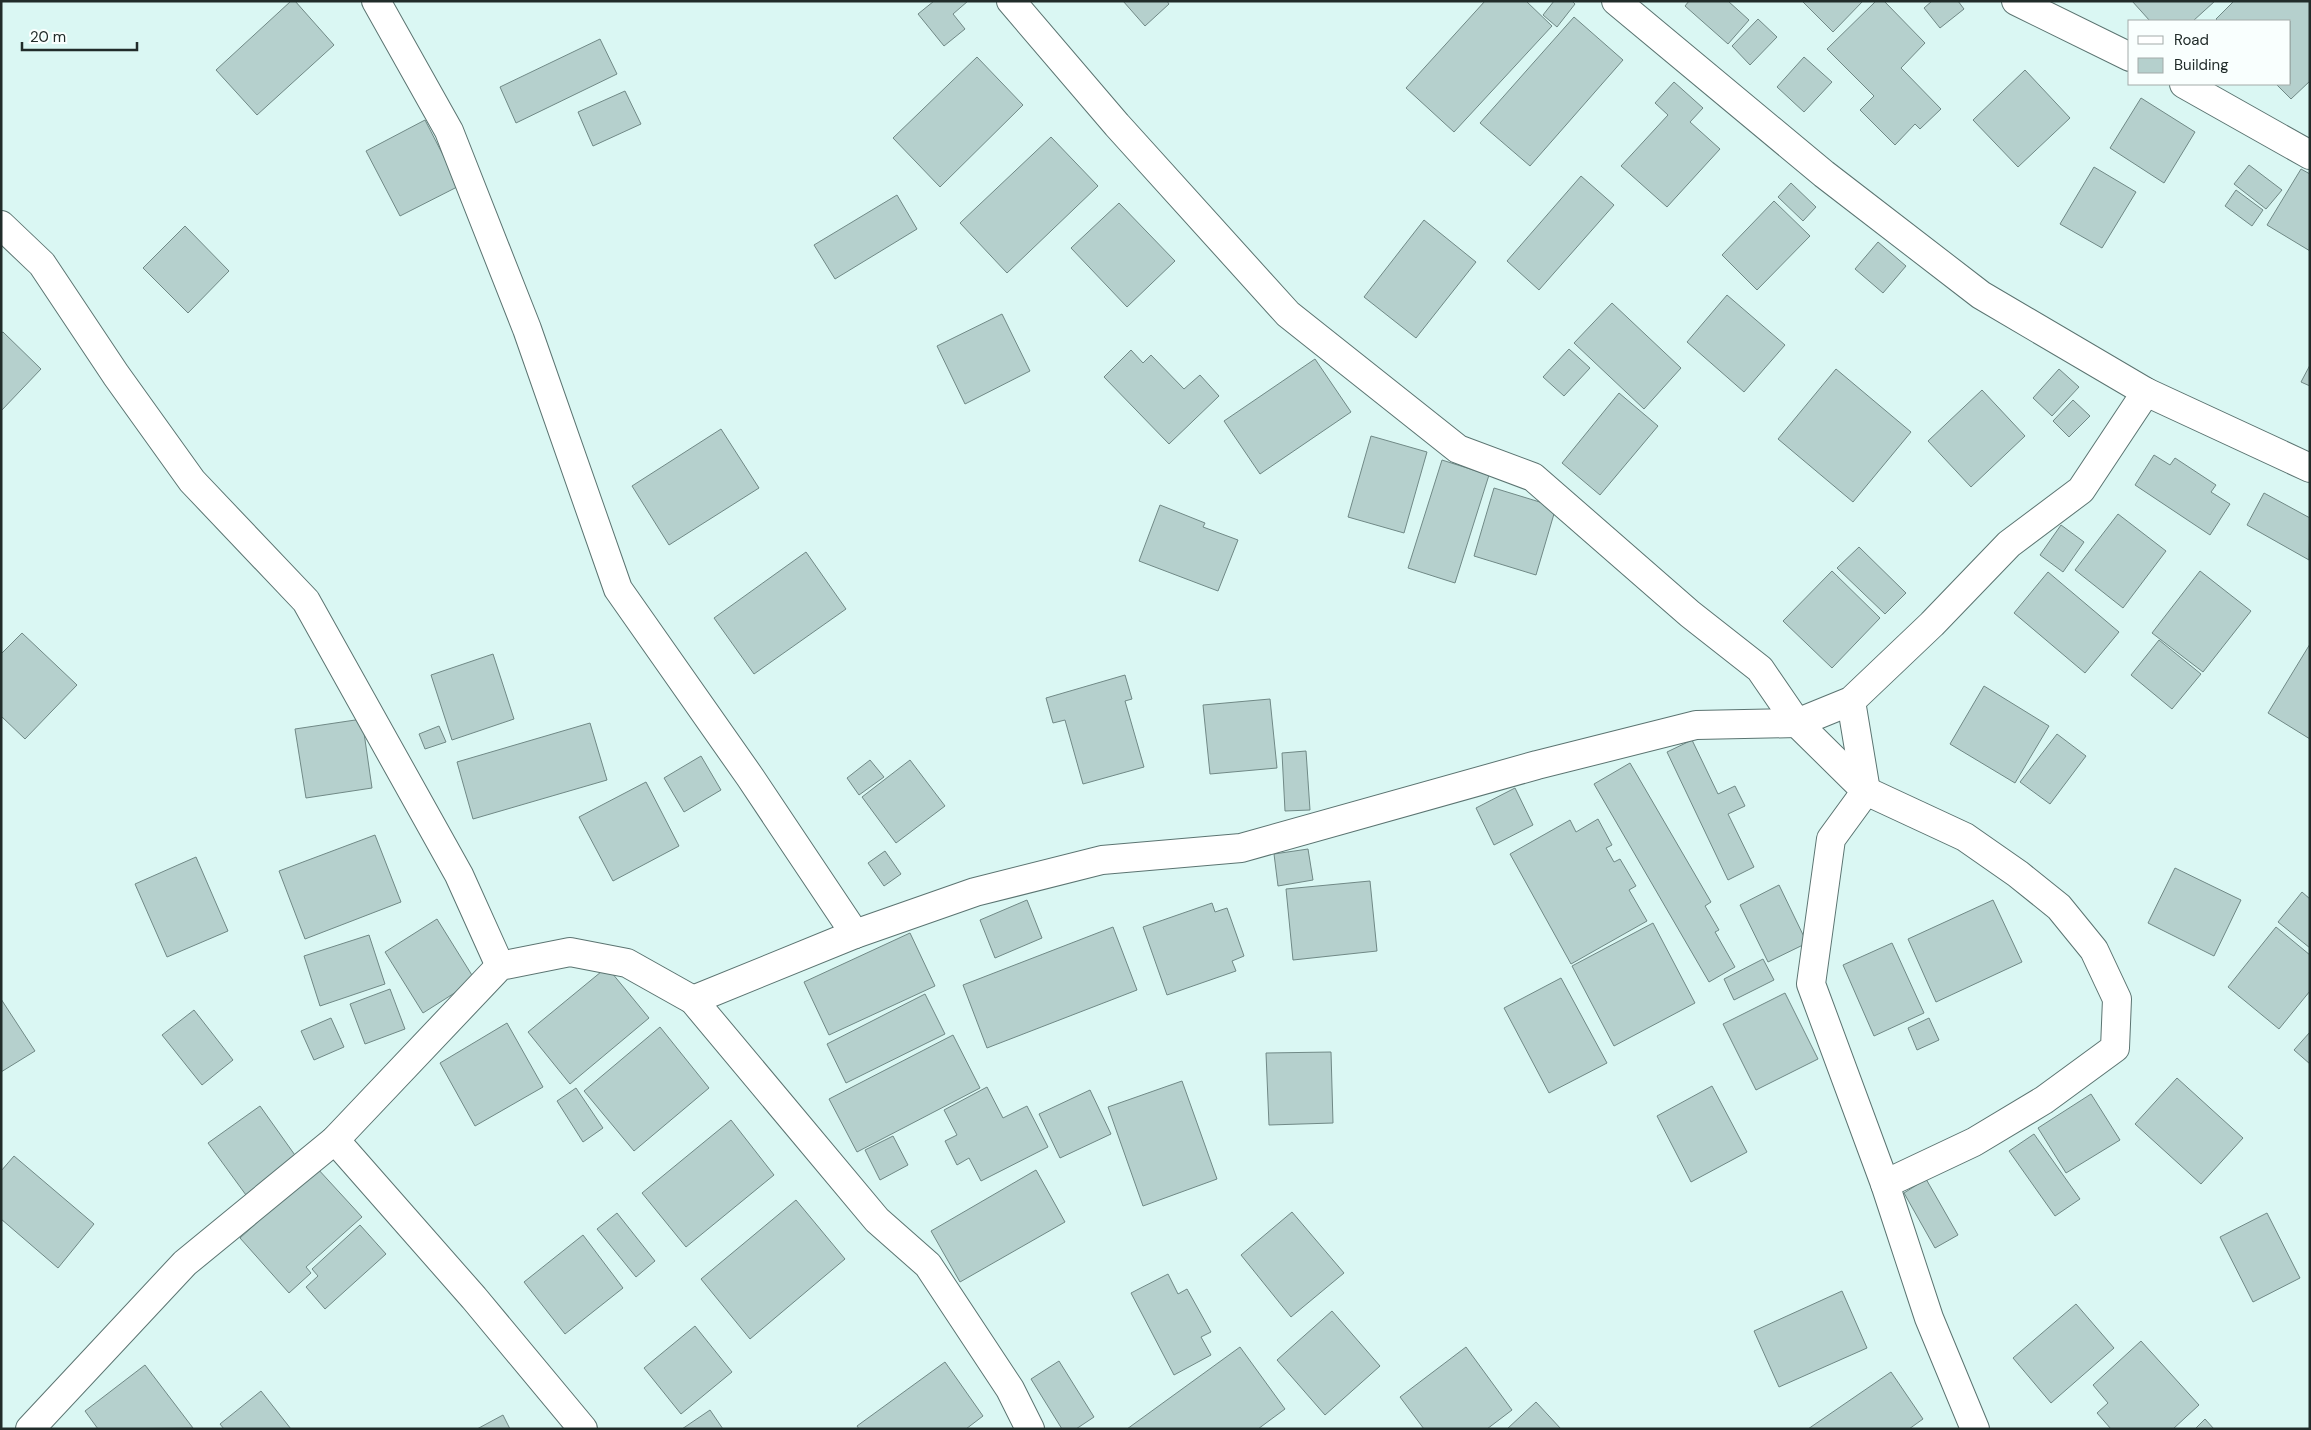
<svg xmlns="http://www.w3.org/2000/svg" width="2311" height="1430" viewBox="0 0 2311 1430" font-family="'DM Sans',sans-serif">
<rect width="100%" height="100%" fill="#daf7f3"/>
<g fill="#b5d0cd" stroke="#708986">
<path d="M291 1H295L334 45 257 115 216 70Z"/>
<path d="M934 1H968L953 14 965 29 944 46 918 14Z"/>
<path d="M1123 1H1167L1169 4 1145 26Z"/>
<path d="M1485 1H1526L1552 26 1454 132 1406 88Z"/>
<path d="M1554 1H1572L1575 4 1557 27 1543 15Z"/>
<path d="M1689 1H1728L1749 20 1728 44 1685 6Z"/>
<path d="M1802 1H1863L1833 32Z"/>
<path d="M1876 1H1884L1925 43 1901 68 1941 109 1920 129 1915 124 1895 145 1860 110 1874 96 1827 49Z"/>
<path d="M1932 1H1958L1964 9 1940 28 1924 8Z"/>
<path d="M2132 1H2215L2193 21H2150Z"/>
<path d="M2234 1H2310V81L2291 99 2276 84H2290V21H2218L2216 19Z"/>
<path d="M1574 17 1623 60 1530 166 1480 123Z"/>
<path d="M1758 19 1777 37 1750 65 1732 46Z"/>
<path d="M600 39 617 74 516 123 500 87Z"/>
<path d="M977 57 1023 105 940 187 893 138Z"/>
<path d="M1804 57 1832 82 1804 112 1777 87Z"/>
<path d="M2025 70 2070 118 2018 167 1973 120Z"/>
<path d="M1674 82 1703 108 1690 122 1720 149 1667 207 1621 166 1668 115 1655 103Z"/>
<path d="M625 91 641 124 593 146 578 112Z"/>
<path d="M2141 98 2195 132 2164 183 2110 148Z"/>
<path d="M425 120 459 186 400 216 366 151Z"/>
<path d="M1051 137 1098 186 1007 273 960 223Z"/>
<path d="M2249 165 2282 190 2266 209 2234 184Z"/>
<path d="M2094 167 2136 192 2102 248 2060 224Z"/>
<path d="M2301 169 2310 174V251L2267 225Z"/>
<path d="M1581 176 1614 205 1539 290 1507 261Z"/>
<path d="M1791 183 1816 207 1803 221 1778 197Z"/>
<path d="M2236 190 2263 210 2252 226 2225 206Z"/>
<path d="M897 195 917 229 835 279 814 245Z"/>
<path d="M1774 201 1810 236 1757 290 1722 255Z"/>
<path d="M1119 203 1175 261 1127 307 1071 248Z"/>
<path d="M1424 220 1476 262 1416 338 1364 297Z"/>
<path d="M185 226 229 271 188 313 143 268Z"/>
<path d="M1878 242 1906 266 1883 293 1855 269Z"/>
<path d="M1727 295 1785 345 1744 392 1687 342Z"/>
<path d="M1612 303 1681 368 1644 409 1574 343Z"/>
<path d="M1002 314 1030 371 965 404 937 346Z"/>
<path d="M3 332 41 369 1 411V333Z"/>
<path d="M1569 349 1590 368 1564 396 1543 377Z"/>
<path d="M1131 350 1143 363 1151 355 1184 389 1200 375 1219 396 1169 444 1104 377Z"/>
<path d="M1315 359 1351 412 1260 474 1224 421Z"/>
<path d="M2310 365V386L2301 382Z"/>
<path d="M1836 369 1911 432 1853 502 1778 439Z"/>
<path d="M2059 369 2079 387 2052 416 2033 398Z"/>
<path d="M1982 390 2025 436 1971 487 1928 441Z"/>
<path d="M1619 393 1658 426 1600 495 1562 463Z"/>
<path d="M2073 400 2090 416 2069 437 2053 421Z"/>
<path d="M721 429 759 488 669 545 632 486Z"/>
<path d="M1371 436 1427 452 1404 533 1348 517Z"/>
<path d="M2154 455 2170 465 2175 458 2216 485 2211 492 2230 504 2210 535 2135 485Z"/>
<path d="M1442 460 1489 475 1455 583 1408 568Z"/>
<path d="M1494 488 1556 507 1536 575 1474 556Z"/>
<path d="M2264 493 2310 518 2309 560 2247 525Z"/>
<path d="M1160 505 1205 523 1203 527 1238 540 1218 591 1139 561Z"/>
<path d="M2118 514 2166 551 2123 608 2075 570Z"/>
<path d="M2061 525 2084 542 2063 572 2040 555Z"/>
<path d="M1859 547 1906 593 1885 614 1837 568Z"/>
<path d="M806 552 846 609 754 674 714 618Z"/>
<path d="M1832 571 1880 618 1832 668 1783 621Z"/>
<path d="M2200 571 2251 611 2203 672 2152 633Z"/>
<path d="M2048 572 2119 632 2085 673 2014 613Z"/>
<path d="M22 633 77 685 25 739 1 716V654Z"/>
<path d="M2159 640 2201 674 2172 709 2131 675Z"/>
<path d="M2310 644V739L2268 713Z"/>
<path d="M493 654 514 719 452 740 431 675Z"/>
<path d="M1125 675 1132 699 1125 701 1144 767 1083 784 1065 720 1053 723 1046 698Z"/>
<path d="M1984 686 2049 726 2015 783 1950 744Z"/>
<path d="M1270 699 1277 768 1210 774 1203 705Z"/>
<path d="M362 719 372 788 306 798 295 729Z"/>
<path d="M590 723 607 780 473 819 457 762Z"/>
<path d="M439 726 446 742 425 749 419 734Z"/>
<path d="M2057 734 2086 756 2050 804 2020 782Z"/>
<path d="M1692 740 1718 794 1735 786 1745 806 1728 814 1754 867 1728 880 1667 752Z"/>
<path d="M1306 751 1310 810 1285 811 1282 753Z"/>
<path d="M701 756 721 790 684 812 664 778Z"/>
<path d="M870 760 884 777 859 795 847 778Z"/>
<path d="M910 760 945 806 896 843 862 797Z"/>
<path d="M1630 763 1711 902 1705 906 1719 930 1715 932 1735 967 1709 982 1594 784Z"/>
<path d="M646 782 679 846 613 881 579 817Z"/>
<path d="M1515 788 1533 825 1494 845 1476 808Z"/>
<path d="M1598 819 1612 845 1606 848 1614 862 1620 859 1636 886 1629 890 1647 921 1571 964 1510 854 1570 820 1576 832Z"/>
<path d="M375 835 401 902 305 939 279 871Z"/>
<path d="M1308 849 1313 880 1278 886 1274 854Z"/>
<path d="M885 851 901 874 884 886 868 863Z"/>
<path d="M196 857 228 931 167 957 135 884Z"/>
<path d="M2175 868 2241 900 2214 956 2148 923Z"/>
<path d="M1370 881 1377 951 1293 960 1286 889Z"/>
<path d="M1779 885 1807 943 1768 962 1740 905Z"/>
<path d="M2302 892 2310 899V948L2278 922Z"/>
<path d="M1027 900 1042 938 995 958 980 920Z"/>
<path d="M1993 900 2022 962 1936 1002 1908 939Z"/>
<path d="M1212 903 1215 912 1227 908 1244 956 1232 961 1236 971 1167 995 1143 927Z"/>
<path d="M437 919 475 980 423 1013 385 952Z"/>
<path d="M1653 923 1695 1003 1614 1046 1572 966Z"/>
<path d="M1113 927 1137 990 987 1048 963 985Z"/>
<path d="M2276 927 2310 955V991L2279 1029 2228 987Z"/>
<path d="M910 933 935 986 829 1035 804 982Z"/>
<path d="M369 935 385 984 320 1006 304 956Z"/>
<path d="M1892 943 1924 1013 1874 1036 1843 965Z"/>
<path d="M1763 959 1774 980 1734 1000 1724 979Z"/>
<path d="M607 967 649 1018 570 1084 528 1032Z"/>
<path d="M1561 978 1607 1063 1549 1093 1504 1008Z"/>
<path d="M390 989 405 1029 365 1044 350 1004Z"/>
<path d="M1785 993 1818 1059 1756 1090 1723 1024Z"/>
<path d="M925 994 945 1034 846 1083 827 1044Z"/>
<path d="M1 999 35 1051 1 1072Z"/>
<path d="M194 1010 233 1060 202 1085 162 1035Z"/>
<path d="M331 1018 344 1047 314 1060 301 1031Z"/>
<path d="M1929 1018 1939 1040 1917 1050 1908 1028Z"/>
<path d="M507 1023 543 1087 475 1126 440 1063Z"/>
<path d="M660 1027 709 1088 634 1151 584 1091Z"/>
<path d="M2310 1032V1064L2294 1050Z"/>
<path d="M953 1035 980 1088 857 1152 829 1099Z"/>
<path d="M1331 1052 1333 1123 1269 1125 1266 1053Z"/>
<path d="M2177 1078 2243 1138 2201 1184 2135 1124Z"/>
<path d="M1182 1081 1217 1179 1143 1206 1108 1107Z"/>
<path d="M1712 1086 1747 1152 1691 1182 1657 1116Z"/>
<path d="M987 1087 1003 1118 1027 1106 1048 1147 981 1181 969 1158 957 1165 945 1141 957 1135 944 1110Z"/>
<path d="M576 1088 603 1128 583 1142 557 1101Z"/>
<path d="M1090 1090 1111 1134 1060 1158 1039 1114Z"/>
<path d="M2091 1094 2120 1140 2066 1173 2038 1128Z"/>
<path d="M260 1106 297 1158 246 1195 208 1143Z"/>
<path d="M731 1120 774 1175 686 1247 642 1193Z"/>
<path d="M2034 1134 2080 1199 2055 1216 2009 1151Z"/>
<path d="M893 1136 908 1165 880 1180 865 1150Z"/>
<path d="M14 1156 94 1224 58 1268 1 1219V1171Z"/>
<path d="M317 1168 362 1217 306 1267 311 1273 289 1293 240 1238Z"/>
<path d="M1036 1170 1065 1222 960 1282 931 1231Z"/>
<path d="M1926 1179 1958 1235 1935 1248 1904 1193Z"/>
<path d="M796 1200 845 1259 750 1339 701 1279Z"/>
<path d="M1292 1212 1344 1273 1291 1317 1241 1255Z"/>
<path d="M617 1213 655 1261 636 1277 597 1229Z"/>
<path d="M2267 1213 2300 1278 2253 1302 2220 1237Z"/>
<path d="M360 1225 386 1254 325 1309 306 1287 318 1276 312 1269Z"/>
<path d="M583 1235 623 1288 565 1334 524 1282Z"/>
<path d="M1168 1274 1178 1294 1187 1289 1211 1332 1201 1337 1211 1355 1174 1375 1131 1293Z"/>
<path d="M1842 1291 1867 1348 1779 1387 1754 1331Z"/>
<path d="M2076 1304 2114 1348 2051 1403 2013 1358Z"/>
<path d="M1332 1311 1380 1366 1325 1415 1277 1360Z"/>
<path d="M695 1326 732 1372 681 1414 644 1368Z"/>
<path d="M2141 1341 2199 1405 2173 1429H2111L2097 1413 2108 1403 2093 1385Z"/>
<path d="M1240 1347 1285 1409 1258 1429H1127Z"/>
<path d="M1466 1347 1512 1410 1487 1429H1424L1400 1397Z"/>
<path d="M1059 1361 1094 1417 1076 1429H1062L1031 1379Z"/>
<path d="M945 1362 983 1416 966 1429H859L857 1426Z"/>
<path d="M145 1365 193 1428 98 1429 85 1411Z"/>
<path d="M1891 1372 1923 1419 1909 1429H1808Z"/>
<path d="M261 1391 291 1429H224L220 1424Z"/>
<path d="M1536 1402 1561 1429H1507Z"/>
<path d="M710 1410 723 1429H682Z"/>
<path d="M503 1415 510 1429H477Z"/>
<path d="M2205 1419 2214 1429H2195Z"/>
</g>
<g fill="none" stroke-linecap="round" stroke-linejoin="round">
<defs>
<g id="minor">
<path d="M376 1 449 131 527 329 618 589 750 777 855 934"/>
<path d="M1011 1 1117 125 1288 314 1458 449 1533 477 1690 614 1760 669 1797 723 1866 791 1965 837 2018 874 2059 907 2094 950 2117 999 2115 1048 2044 1100 1974 1142 1885 1184"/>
<path d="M1616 1 1824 174 1981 295 2146 392 2310 468"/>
<path d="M2016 1 2130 57"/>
<path d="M2184 84 2310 155"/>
<path d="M1 225 42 264 116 375 192 481 306 601 459 875 500 966"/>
<path d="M1851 701 1866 791 1831 839 1811 984 1885 1184 1929 1318 1975 1429"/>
<path d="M693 1000 855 934 975 892 1102 860 1241 848 1537 765 1696 725 1797 723 1851 701 1932 624 2009 544 2081 490 2146 392"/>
<path d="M335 1140 474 1298 583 1429"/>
<path d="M30 1429 185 1263 335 1140 500 966 570 952 627 963 693 1000 877 1220 928 1265 1010 1389 1030 1429"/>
</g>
</defs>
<use href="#minor" stroke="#5b7471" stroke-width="30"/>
<use href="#minor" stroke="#fff" stroke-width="28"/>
</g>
<rect width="2311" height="1430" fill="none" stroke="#212c2a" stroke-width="5"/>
<rect x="2128" y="20" width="162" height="65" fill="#f9fffe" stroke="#a3aba9"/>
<rect x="2138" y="36" width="25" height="8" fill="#ffffff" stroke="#a3aba9"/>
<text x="2174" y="45" font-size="15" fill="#212c2a">Road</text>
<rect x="2138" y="58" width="25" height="15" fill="#b5d0cd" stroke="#a3aba9"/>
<text x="2174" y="70" font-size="15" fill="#212c2a">Building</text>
<path d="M22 42v8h115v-8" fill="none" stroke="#212c2a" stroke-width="2.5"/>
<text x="30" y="42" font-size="15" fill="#212c2a" stroke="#f9fffe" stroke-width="4" paint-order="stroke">20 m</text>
</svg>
